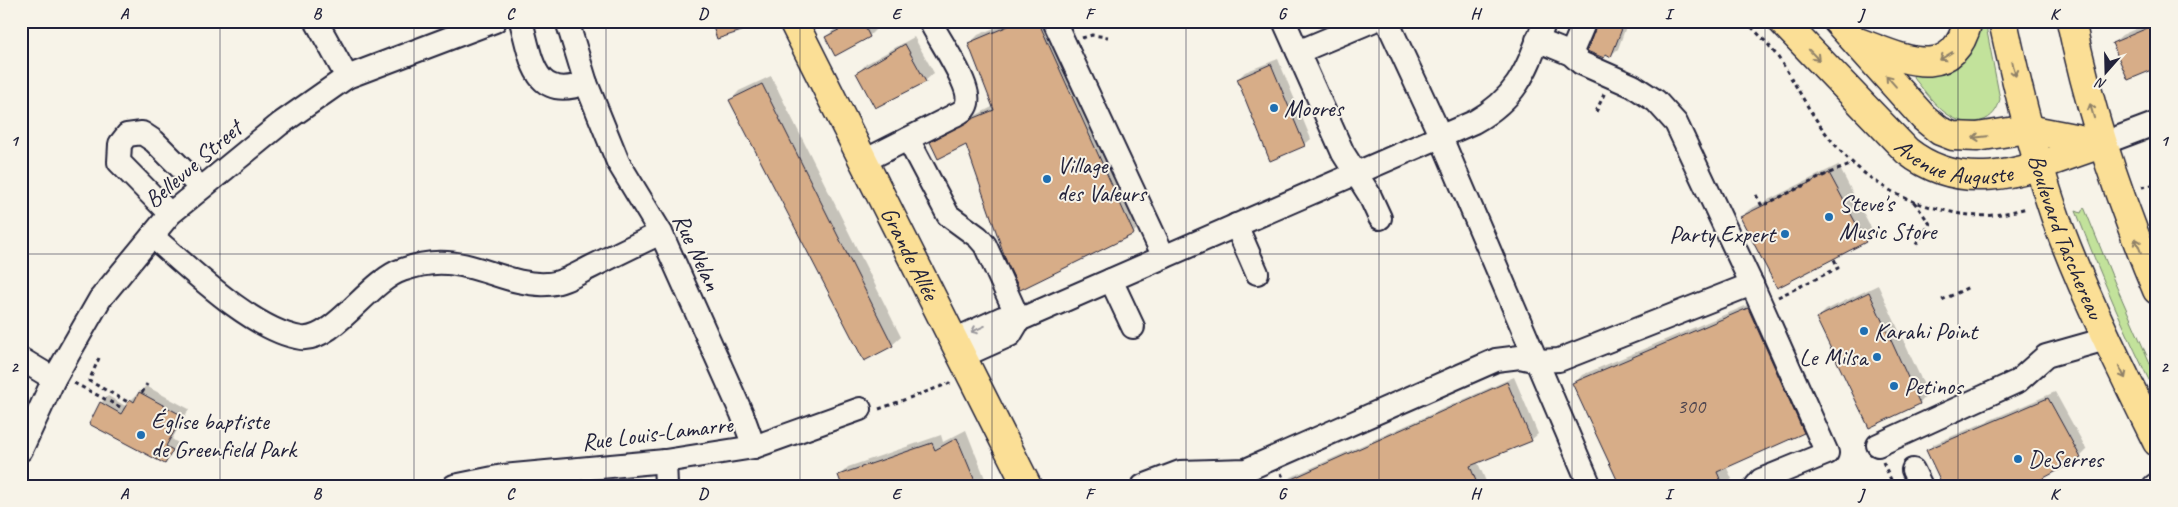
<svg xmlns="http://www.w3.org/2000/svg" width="2178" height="507" viewBox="0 0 2178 507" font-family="Caveat,sans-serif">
<rect width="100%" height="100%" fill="#f7f3e8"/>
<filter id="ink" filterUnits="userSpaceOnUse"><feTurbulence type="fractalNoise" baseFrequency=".02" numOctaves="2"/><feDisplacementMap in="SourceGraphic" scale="10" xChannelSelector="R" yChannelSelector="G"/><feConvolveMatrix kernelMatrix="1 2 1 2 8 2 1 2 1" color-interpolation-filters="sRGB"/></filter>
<g filter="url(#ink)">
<g fill="#c2e29b" stroke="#72826b">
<path d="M1978 21H1985L2000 99C1998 109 1992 118 1981 121 1949 129 1931 98 1913 77L1915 72Z"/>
<path d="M2084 207 2114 281 2157 379V396C2126 335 2100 274 2076 211L2081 213Z"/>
</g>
<g fill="#0003">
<path d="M849 21H875L878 27 869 36 826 37 835 29Z"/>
<path d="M1010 21H1050L1141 225 1133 233 966 143H931L940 134 994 106 969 44 978 35Z"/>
<path d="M1599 21H1628L1618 49 1611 55 1607 53 1604 56Z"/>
<path d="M2153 21H2157V67L2113 43 2122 35Z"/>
<path d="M914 37 934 73 925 81 858 73 866 64Z"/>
<path d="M1278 59 1311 139 1304 145 1238 79 1245 72Z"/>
<path d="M771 76 901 337 892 345 731 100 739 91Z"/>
<path d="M1838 165 1874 233 1866 241 1741 217 1750 209Z"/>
<path d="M1878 285 1928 394 1920 403 1869 426 1818 318 1826 310Z"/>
<path d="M1757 301 1811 423 1803 432 1726 466 1732 479 1725 486H1700L1697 480 1574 384 1582 375Z"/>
<path d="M1514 377 1538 434 1531 440 1478 463 1488 486H1271Z"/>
<path d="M146 386 189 409 172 439 178 443 165 462 90 423 101 403 108 396 127 407 131 400Z"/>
<path d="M2055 392 2087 450 2080 457 1928 451 1934 444Z"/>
<path d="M966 430 988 486H843L839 476 848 467 941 435 943 442Z"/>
</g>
<g fill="#d7ad88" stroke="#22223b">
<path d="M711 21H762L763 24 717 39Z"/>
<path d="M856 21H862L870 37 835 56 825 37Z"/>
<path d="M1020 21H1038L1134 234 1020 290 1007 263 966 145 938 159 930 142 972 119 994 110 968 43Z"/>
<path d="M1598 21H1625L1611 57 1606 54 1604 58 1587 51Z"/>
<path d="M2157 24V68L2128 80 2112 43Z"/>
<path d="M905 44 926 82 875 108 856 73Z"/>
<path d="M1271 64 1305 146 1270 161 1237 79Z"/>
<path d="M762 84 893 346 864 361 729 100Z"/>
<path d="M1829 173 1866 242 1777 288 1740 217Z"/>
<path d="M1869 292 1920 404 1869 428 1816 318Z"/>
<path d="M1748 308 1804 433 1717 472 1723 486H1698L1696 481 1686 486H1620L1572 383Z"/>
<path d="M1507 382 1532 441 1470 466 1478 486H1276Z"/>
<path d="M139 392 183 416 166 446 173 450 165 464 89 424 100 402 121 414 130 399 134 402Z"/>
<path d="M2048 398 2081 458 2029 486H1943L1926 450Z"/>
<path d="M957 438 977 486H842L838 475 932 443 935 450Z"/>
</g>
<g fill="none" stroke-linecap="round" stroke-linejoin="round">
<defs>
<g id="minor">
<path d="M316 21 347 77"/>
<path d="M521 21C532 61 534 102 586 83L618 162 661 233 742 414 754 447"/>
<path d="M567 21 586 83"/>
<path d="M1054 21 1164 257"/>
<path d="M1284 21 1343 153 1369 194 1380 218"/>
<path d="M1387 21 1440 135 1590 486"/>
<path d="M1537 40 1571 54 1581 63 1633 86 1656 101 1676 123 1754 289 1827 453 1761 480 1756 486"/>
<path d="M1298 52 1372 21"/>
<path d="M1571 54 1585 21"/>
<path d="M908 139 948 215 978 237 985 245 1019 320"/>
<path d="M2101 144 2157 123"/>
<path d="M864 161 953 116C959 113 965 111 967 103 972 85 938 39 930 21"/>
<path d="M170 214 119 162 120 144 127 135 142 133 154 141 201 188"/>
<path d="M1236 225 1257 273"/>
<path d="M152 236C189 268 253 331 301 338 333 342 370 280 402 270 416 265 433 262 447 263 482 265 512 286 547 284 561 284 577 274 589 268 613 256 637 244 661 233"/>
<path d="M1111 280 1133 327"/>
<path d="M954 340 1002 318 1019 320 1474 122C1520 96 1527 68 1545 21"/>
<path d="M963 356 1010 335 1019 320"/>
<path d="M21 359 54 379"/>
<path d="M1878 445 2018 381 2046 356 2106 339"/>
<path d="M21 450 54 379 100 299 170 214 280 124 347 77 495 21"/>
<path d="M665 461 666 486"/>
<path d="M1913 470 1921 486"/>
<path d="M454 486 503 476 665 461 754 447 860 409"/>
<path d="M1143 486 1180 472 1246 470 1496 360 1520 357 1537 361 1559 360 1752 284"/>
<path d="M2154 486 2157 484"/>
</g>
<g id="major">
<path id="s1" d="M793 21 1027 486"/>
<path id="s2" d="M1782 21 1907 151C1969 200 2036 166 2101 144"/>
<path d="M1837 21 1924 118 1940 131 1953 136 1977 137 2028 129 2100 143"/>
<path id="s3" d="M2003 21C2018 91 2035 160 2059 227 2087 301 2122 371 2157 442"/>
<path d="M2071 21C2090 114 2120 202 2157 290"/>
<path d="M1858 42C1900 57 1952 86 1968 21"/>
</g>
</defs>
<use href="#minor" stroke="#22223b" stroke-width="26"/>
<use href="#major" stroke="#22223b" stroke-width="31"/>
<g stroke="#22223b" stroke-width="3" stroke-dasharray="4 4" stroke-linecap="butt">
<path d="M1746 21C1755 31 1766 41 1774 52 1788 70 1798 91 1810 110 1838 156 1878 193 1931 207 1973 218 1985 219 2027 208"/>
<path d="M1082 38 1092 35 1108 37"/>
<path d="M1596 112 1605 92"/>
<path d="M2142 187 2157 184"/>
<path d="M1756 195 1762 206 1829 173 1853 164"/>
<path d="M1914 202 1930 224 1915 246"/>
<path d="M1778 297 1838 268 1834 259"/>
<path d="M1942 300 1969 287"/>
<path d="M99 358 89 381 128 402"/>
<path d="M74 383 124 409"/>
<path d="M142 393 147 384"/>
<path d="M879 409 953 382"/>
<path d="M1883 462 1892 482"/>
<path d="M1281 473 1285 482"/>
<path d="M2076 483 2078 486"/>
</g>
<use href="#minor" stroke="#f7f3e8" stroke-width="22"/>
<use href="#major" stroke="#fbdf96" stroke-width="28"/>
</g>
<defs><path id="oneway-shaft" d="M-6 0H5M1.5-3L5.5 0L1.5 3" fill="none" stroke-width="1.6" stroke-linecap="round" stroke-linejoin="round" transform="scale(1.25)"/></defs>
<g stroke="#8e8068">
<use href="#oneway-shaft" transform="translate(1814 55) rotate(46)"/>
<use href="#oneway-shaft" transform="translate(1946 56) rotate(148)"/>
<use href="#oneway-shaft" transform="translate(2014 69) rotate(77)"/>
<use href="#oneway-shaft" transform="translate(1891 81) rotate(-131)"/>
<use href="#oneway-shaft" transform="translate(2092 111) rotate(-106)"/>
<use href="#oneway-shaft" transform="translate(1980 137) rotate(174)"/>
<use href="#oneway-shaft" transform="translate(2138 245) rotate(-112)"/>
<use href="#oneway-shaft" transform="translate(2122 372) rotate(63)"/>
</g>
<use stroke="#97959a" href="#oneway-shaft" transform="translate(978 329) rotate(156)"/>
</g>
<path fill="none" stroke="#22223b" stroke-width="1" stroke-opacity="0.55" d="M220 21V486M414 21V486M606 21V486M800 21V486M992 21V486M1186 21V486M1379 21V486M1572 21V486M1765 21V486M1958 21V486M21 254H2157"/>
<g fill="#1f6fb2" stroke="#f7f3e8" stroke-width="2">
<circle cx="1274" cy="108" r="5"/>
<circle cx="1047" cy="179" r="5"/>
<circle cx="1829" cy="217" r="5"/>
<circle cx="1785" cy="234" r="5"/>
<circle cx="1864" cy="331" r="5"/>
<circle cx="1877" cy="357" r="5"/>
<circle cx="1894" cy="386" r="5"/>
<circle cx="141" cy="435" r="5"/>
<circle cx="2018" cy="459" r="5"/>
</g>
<g text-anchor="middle" stroke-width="4" stroke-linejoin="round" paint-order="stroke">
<g font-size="21" fill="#4f454e">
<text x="1691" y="413">300</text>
</g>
<g font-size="24" fill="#22223b" stroke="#f7f3e8" text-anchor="start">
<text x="1284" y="116">Moores</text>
<text x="1057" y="173">Village<tspan x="1057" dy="28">des Valeurs</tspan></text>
<text x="1839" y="211">Steve's<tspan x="1839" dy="28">Music Store</tspan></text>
<text x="1775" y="242" text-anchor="end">Party Expert</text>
<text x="1874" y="339">Karahi Point</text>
<text x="1867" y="365" text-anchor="end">Le Milsa</text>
<text x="1904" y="394">Petinos</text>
<text x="151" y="429">Église baptiste<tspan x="151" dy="28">de Greenfield Park</tspan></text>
<text x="2028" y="467">DeSerres</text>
</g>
<g font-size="24" fill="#22223b" stroke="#f7f3e8">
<text dy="8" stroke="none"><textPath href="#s2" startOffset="230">Avenue Auguste</textPath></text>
<text transform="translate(193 164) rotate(-41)" y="8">Bellevue Street</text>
<text dy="8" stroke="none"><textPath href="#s3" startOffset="225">Boulevard Taschereau</textPath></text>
<text transform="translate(697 252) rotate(65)" y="8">Rue Nelan</text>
<text dy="8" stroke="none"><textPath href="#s1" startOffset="260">Grande Allée</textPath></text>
<text transform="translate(657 433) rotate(-7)" y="8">Rue Louis-Lamarre</text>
</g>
</g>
<rect width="2178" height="507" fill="none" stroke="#f7f3e8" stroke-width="55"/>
<g transform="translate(2106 72) rotate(200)" stroke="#f7f3e8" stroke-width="4" paint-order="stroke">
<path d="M0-4L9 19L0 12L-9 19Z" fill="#22223b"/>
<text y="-8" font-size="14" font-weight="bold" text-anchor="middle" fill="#22223b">N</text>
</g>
<rect x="28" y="28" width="2122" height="452" fill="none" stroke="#22223b" stroke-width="2"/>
<g font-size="16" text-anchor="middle" font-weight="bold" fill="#22223b">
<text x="124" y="19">A</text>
<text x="317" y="19">B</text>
<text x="510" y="19">C</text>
<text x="703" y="19">D</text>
<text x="896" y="19">E</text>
<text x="1089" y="19">F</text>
<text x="1282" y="19">G</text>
<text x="1475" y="19">H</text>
<text x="1668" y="19">I</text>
<text x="1861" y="19">J</text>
<text x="2054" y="19">K</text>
<text x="14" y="146">1</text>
<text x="2164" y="146">1</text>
<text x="14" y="372">2</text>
<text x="2164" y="372">2</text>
<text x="124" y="499">A</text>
<text x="317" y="499">B</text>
<text x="510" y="499">C</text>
<text x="703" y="499">D</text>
<text x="896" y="499">E</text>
<text x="1089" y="499">F</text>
<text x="1282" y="499">G</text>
<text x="1475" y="499">H</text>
<text x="1668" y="499">I</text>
<text x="1861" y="499">J</text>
<text x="2054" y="499">K</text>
</g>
</svg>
